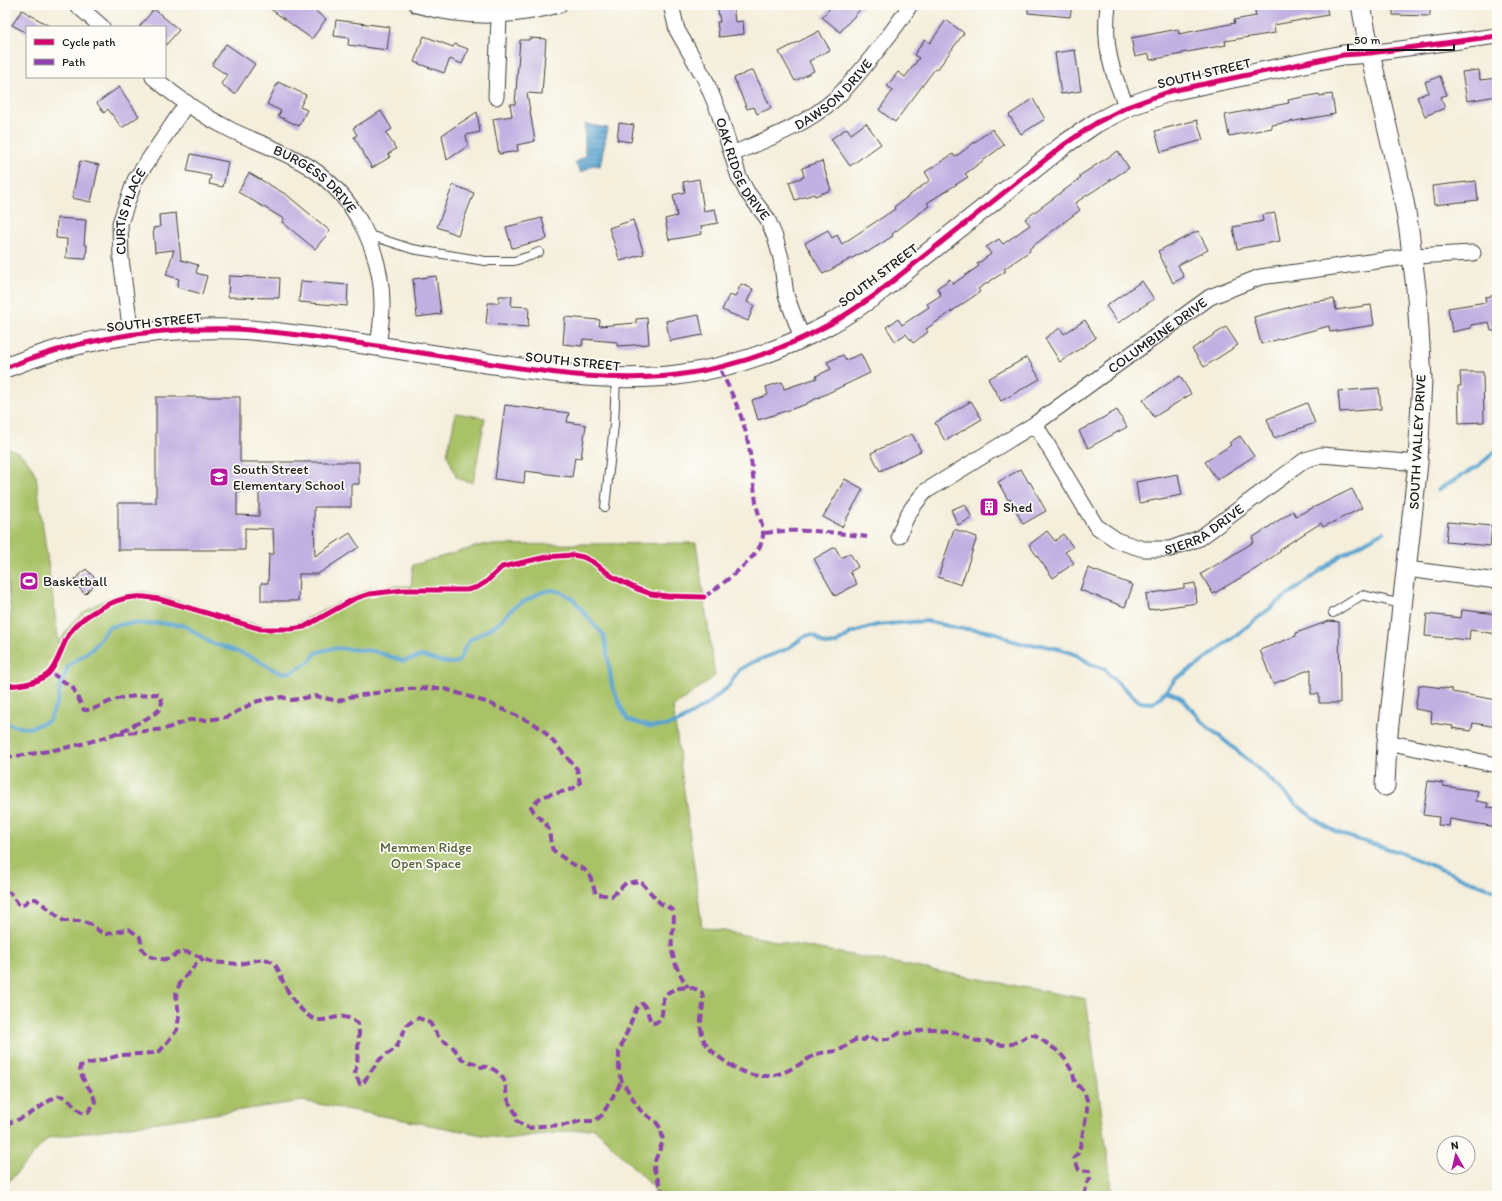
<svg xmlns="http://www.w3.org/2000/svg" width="1502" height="1201" viewBox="0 0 1502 1201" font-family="Itim,sans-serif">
<defs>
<pattern id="water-rules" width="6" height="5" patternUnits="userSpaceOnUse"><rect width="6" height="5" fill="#57a3cf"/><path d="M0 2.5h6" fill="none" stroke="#4784a7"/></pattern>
</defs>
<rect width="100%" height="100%" fill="#fdfcf7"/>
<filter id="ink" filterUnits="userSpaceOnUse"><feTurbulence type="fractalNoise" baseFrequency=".025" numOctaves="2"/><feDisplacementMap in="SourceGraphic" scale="8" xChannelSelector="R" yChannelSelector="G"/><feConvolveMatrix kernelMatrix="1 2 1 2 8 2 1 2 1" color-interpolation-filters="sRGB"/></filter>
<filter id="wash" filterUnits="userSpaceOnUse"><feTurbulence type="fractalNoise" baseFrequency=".012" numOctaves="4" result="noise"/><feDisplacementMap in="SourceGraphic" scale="16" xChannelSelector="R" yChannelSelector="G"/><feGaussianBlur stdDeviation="0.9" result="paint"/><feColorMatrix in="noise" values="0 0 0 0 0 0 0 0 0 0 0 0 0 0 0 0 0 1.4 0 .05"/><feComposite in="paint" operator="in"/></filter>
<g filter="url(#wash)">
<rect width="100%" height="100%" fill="#f4eedb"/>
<g fill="#a9c268" stroke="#626f42">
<path d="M456 413 485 418 473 483 457 478 447 454Z"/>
<path d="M5 447C22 452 29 460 36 476L59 644C63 637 67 629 72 623 87 604 122 592 145 592L261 626 278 627 294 625 367 590 396 586H411L413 565 482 545 696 543 715 676 673 707 702 927 1086 999 1113 1196H655L654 1188 594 1128 504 1139 303 1101 48 1138 5 1186V629L10 620 11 612 5 563Z"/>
</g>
<path fill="url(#water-rules)" stroke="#3a6076" d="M585 124 608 128 600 166 593 165 581 173 575 163 585 156Z"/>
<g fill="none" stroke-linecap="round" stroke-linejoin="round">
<g stroke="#57a3cf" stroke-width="4">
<path d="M1437 490 1477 467 1497 450"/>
<path d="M1166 691 1175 679 1198 665 1277 603 1343 554 1383 532"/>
<path d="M5 722 18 727 29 728 49 721 58 700 60 688 68 666 92 649 109 627 129 623 148 624 159 623 181 625 187 627 211 643 233 650 256 659 276 671 284 673 293 671 299 668 310 661 316 653 325 650 334 648 374 651 403 661 422 656 441 662 452 663 458 662 462 655 464 649 470 640 498 624 514 607 542 592 553 590 561 592 573 599 594 625 603 634 606 645 612 686 622 709 628 720 651 727 665 726 679 722 709 703 728 687 739 670 751 663 787 649 805 636 810 635 815 636 822 643 829 645 837 643 851 633 860 630 877 625 899 623 926 621 957 628 986 631 997 633 1010 640 1028 645H1041L1063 650 1077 655 1090 664 1105 669 1109 675 1140 702 1152 703 1157 700 1166 691C1188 697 1189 710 1204 723 1223 740 1243 755 1262 772 1282 790 1301 811 1324 825 1346 839 1374 843 1398 852 1431 865 1463 879 1497 891"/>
</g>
</g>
<g id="blocks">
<g fill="#c1b0e2" fill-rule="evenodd">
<path d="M265 5H307L326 19 312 39Z"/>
<path d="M717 5H733L735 22 743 21 744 34 719 37 717 22H720Z"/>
<path d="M833 5H864L840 32 822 17Z"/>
<path d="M1028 5H1072L1070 17 1028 13Z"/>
<path d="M1254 5H1326L1328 15 1274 25 1275 33 1225 41 1226 45 1182 53V54L1150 60 1149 54 1135 57 1131 38 1178 29 1179 34 1235 23 1234 20 1256 16Z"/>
<path d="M1393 5H1430V16L1393 15Z"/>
<path d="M154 9 179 30 165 46V27H139Z"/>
<path d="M22 10 51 27H27V33L12 25Z"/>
<path d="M336 20 390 27 387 50 348 45 349 38 334 36Z"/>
<path d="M946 20 964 33 937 70 935 69 895 122 879 110 893 90 887 86 898 72 905 77 919 58 914 55 925 39 930 43Z"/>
<path d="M819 31 830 50 809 61 814 71 795 81 779 52Z"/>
<path d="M424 36 453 47 455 44 468 49 462 64 450 59 444 73 414 62Z"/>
<path d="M529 38 546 39 542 94 527 93 535 141 517 145 518 151 499 154 493 119 512 116 510 104H515L520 40H529Z"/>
<path d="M226 44 255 64 235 94 221 84 227 75 212 65Z"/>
<path d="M1075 50 1081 91 1061 94 1055 53Z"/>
<path d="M753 70 771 108 757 114 754 107 747 109 734 78Z"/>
<path d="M1479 70 1480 80 1497 78V96L1467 101 1462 72Z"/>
<path d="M1440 76 1447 95 1440 97 1445 108 1425 116 1417 97 1429 92 1425 82Z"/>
<path d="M278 82 306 95 300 107 307 110 299 126 278 116 281 111 267 104Z"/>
<path d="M119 87 139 116 122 128 108 109 104 113 97 103Z"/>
<path d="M1319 94 1320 96 1332 94 1335 114 1272 125V128L1229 136 1225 115 1289 103 1288 100Z"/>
<path d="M1033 99 1045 119 1021 134 1009 115Z"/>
<path d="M381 111 392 129 386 133 396 149 388 154 390 157 372 168 354 137 357 135 353 128Z"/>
<path d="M477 112 480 132 466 135 468 146 447 160 442 135Z"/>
<path d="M1197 120 1203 140 1161 152 1155 131Z"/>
<path d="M619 123 634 125 631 142 617 140Z"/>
<path d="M866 123 881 144 850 166 831 139 847 128 851 134Z"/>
<path d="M992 129 1004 145 965 174 968 177 927 203 929 206 892 234 893 236 866 253 865 251 823 274 805 243 828 230 832 238 837 235 842 244 895 209 894 207 930 180 925 172 953 154 955 157Z"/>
<path d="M1118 151 1129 168 1075 203 1080 210 1029 249 1030 251 1004 269 1006 271 978 289 980 292 926 329 928 332 913 343 906 334 895 341 886 327 898 319 902 325 929 307 927 304 941 295 937 288 950 279 953 284 979 266 977 264 991 254 986 247 999 239 1003 244 1030 225 1025 219 1081 178 1079 176Z"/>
<path d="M191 154 228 162 223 187 209 184 211 176 187 171Z"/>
<path d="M80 161 99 165 91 202 72 198Z"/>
<path d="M822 161 831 190 815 196 814 194 795 200 789 182 804 177 802 168Z"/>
<path d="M249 173 287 195 330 231 315 249 282 222 284 219 238 192Z"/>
<path d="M699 179 704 211 715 209 718 223 701 226 702 234 669 240 665 219 677 216 673 195 685 192 683 182Z"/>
<path d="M1476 181 1478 200 1434 205 1432 186Z"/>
<path d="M453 185 474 193 458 235 437 227Z"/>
<path d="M176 213 181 260 198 265 196 273 207 276 202 294 177 287 179 279 166 275 174 250 155 252 153 228 160 227 159 215Z"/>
<path d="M1275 213 1280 241 1237 249 1233 227 1263 221 1262 215Z"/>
<path d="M57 218 86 220 84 245H87L86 259 66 258 67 239 56 238Z"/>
<path d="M542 218 547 239 512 248 506 227Z"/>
<path d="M633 220 644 254 620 261 609 228Z"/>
<path d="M1198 231 1208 250 1178 265 1184 277 1173 283 1158 251Z"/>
<path d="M229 276 280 278 279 298 228 297Z"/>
<path d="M436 276 441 314 417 317 413 279Z"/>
<path d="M301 281 348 285 347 306 299 302Z"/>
<path d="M1142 281 1154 299 1118 323 1106 306Z"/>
<path d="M741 284 753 289 747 302 754 305 748 321 722 310 729 295 735 297Z"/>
<path d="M1497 295V331H1491L1489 322 1471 325V328L1452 332 1448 308 1486 302 1485 297Z"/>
<path d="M499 296H512L511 306 529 307 528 327 486 324 488 303H499Z"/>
<path d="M1334 299 1336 310 1371 305 1374 325 1330 332 1329 326 1261 344 1254 317 1310 302Z"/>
<path d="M699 315 703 335 670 341 666 321Z"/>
<path d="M565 317 600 320 599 326 636 323V319L647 318 649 344 617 346V342L583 339 582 346 563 344Z"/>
<path d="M1085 320 1096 338 1060 362 1045 338 1060 328 1064 334Z"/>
<path d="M1226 327 1238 345 1204 367 1192 349Z"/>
<path d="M861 354 870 373 807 403V404L758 420 752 400 768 395 766 387 782 382 784 389 817 378 816 376 831 369 827 362 843 355 846 360Z"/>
<path d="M1027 357 1040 379 1001 401 988 379Z"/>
<path d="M1460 372H1483L1484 422 1459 423 1458 386H1461Z"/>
<path d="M1180 376 1191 394 1154 417 1143 400Z"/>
<path d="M1379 388 1381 409 1340 412 1338 391Z"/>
<path d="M156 397H240V462H359V484H351V507H314L315 556 350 533 359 547 318 574H299L298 601H261V583H268L269 554H274L273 529 245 528V550H118V503H156ZM237 491H259V516L237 515Z"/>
<path d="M971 401 982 419 945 441 935 423Z"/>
<path d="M1307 403 1315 423 1274 438 1267 419Z"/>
<path d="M505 405 569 413 567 422 586 425 581 458 575 457 572 477 525 471 524 483 495 479Z"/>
<path d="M1117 410 1127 427 1088 448 1079 431Z"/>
<path d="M912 434 921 451 880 471 871 453Z"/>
<path d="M1240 436 1254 456 1217 480 1205 462 1231 445 1229 443Z"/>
<path d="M1021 469 1029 483 1030 482 1046 511 1023 524 1010 499 1008 500 998 482Z"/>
<path d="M1178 474 1182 495 1139 503 1136 482Z"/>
<path d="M845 479 863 489 842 527 823 517Z"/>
<path d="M1352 489 1362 508 1323 527 1321 523 1280 549 1281 551 1257 568 1213 594 1201 574 1254 542 1252 538 1293 511 1296 516Z"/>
<path d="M965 504 972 518 958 525 951 510Z"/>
<path d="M1448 522 1492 526 1490 546 1446 542Z"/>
<path d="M954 529 977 537 961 585 938 577Z"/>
<path d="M1047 531 1055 541 1063 534 1073 547 1065 552 1074 563 1053 578 1029 545Z"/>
<path d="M835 547 841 558 850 553 858 567 850 572 857 584 835 596 814 559Z"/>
<path d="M1088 568 1133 585 1125 607 1080 590Z"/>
<path d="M86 569 98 581 85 594 73 581Z"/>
<path d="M1195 583 1197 603 1148 610 1146 594 1184 588V585Z"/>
<path d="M1462 610 1497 614V634L1470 630 1469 640 1425 636 1427 614 1461 618Z"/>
<path d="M1329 621 1339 622 1340 703H1319V694H1311V669L1273 684 1260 650 1296 636V633Z"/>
<path d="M1419 685 1452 689V692L1497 700V727L1473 723 1471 731 1452 728 1453 726 1431 723 1432 712 1415 709Z"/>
<path d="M1428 781 1443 783V786L1478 791 1476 801 1488 803 1487 807 1497 808V827L1450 819 1449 826 1438 825 1439 817 1423 815Z"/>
</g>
</g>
</g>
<g filter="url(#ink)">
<use href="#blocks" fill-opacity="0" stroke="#3c3c39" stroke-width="1"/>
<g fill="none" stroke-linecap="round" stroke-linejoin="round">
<defs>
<g id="service">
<path d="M366 234 412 249 485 261H514L530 256 539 252"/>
<path d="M605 507 614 425 616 378"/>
<path d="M1333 613 1362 595 1402 604"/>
</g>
<g id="minor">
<path d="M77 5 102 27"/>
<path d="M417 5C466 19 510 18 559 5"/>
<path id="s1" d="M671 5 677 30 705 79 718 110 739 177 747 192 767 218 775 237 781 258 786 295 802 338"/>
<path d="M1108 5C1103 44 1111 72 1127 107"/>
<path d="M1370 53 1497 36"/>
<path id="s2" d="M153 77C176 97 203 116 231 130 256 142 284 151 308 166 354 195 382 250 382 304 382 319 380 333 378 347"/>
<path d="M496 97 499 16"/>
<path id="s3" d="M732 154C768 139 806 125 836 98 851 84 863 68 876 52 888 37 900 22 910 5"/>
<path id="s4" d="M131 334 121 259 120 223 135 180 187 103"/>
<path id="s5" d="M1035 424 1096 526 1118 541 1143 549H1170L1200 538 1305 460 1321 455 1418 463"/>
<path id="s6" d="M899 536C905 517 912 506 926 491L1035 424 1210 297 1260 277 1413 256 1473 253"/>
<path d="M1407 569 1497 581"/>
<path d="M1387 742 1497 765"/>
</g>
<g id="tertiary">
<path d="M1361 5 1370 53 1403 196 1409 230 1417 297 1422 379 1418 463 1387 742 1385 786"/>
<path d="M5 368C77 339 157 327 234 329 278 331 321 338 364 344 403 350 441 356 480 362 547 372 609 383 677 375 730 368 783 350 830 324 845 316 860 305 875 295L1065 144 1096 123 1127 107 1171 91 1343 55 1370 53"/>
</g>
</defs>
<use href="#service" stroke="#3c3c39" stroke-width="10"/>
<use href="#minor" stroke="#3c3c39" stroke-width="17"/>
<use href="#tertiary" stroke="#3c3c39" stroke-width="21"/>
<use href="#service" stroke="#fff" stroke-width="8"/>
<use href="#minor" stroke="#fff" stroke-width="15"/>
<use href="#tertiary" stroke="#fff" stroke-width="19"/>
<g stroke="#8e44ad" stroke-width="4" stroke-dasharray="8 4" stroke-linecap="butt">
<path d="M765 533C798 528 834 532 867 537"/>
<path d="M704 597C719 587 752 562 760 546 768 530 758 518 756 502 753 481 752 459 747 438 742 413 730 390 719 367"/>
<path d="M117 734 165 729 189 720H208L227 717 255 702 266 699 282 697 292 700 315 696 338 701 349 697 403 689 442 688 489 703 533 723 543 730 577 769 580 783C570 794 555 791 542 797 536 800 536 804 531 807L534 812 546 824 549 830 551 845 553 850 570 863 584 869 590 876 596 894 612 896 626 883 640 881 660 903 673 910C675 919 673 929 672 938 670 957 678 972 688 987"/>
<path d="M5 758C54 750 98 745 142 721 152 715 167 710 160 695L155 694C142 696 126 696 114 700 104 703 94 711 84 710L73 688 50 672"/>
<path d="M5 891 10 893 19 905H23L30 899H36L64 921H79L90 924 102 933 107 934 129 929 140 937 142 948 147 955C154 958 163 961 170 958 175 955 179 952 184 952 194 952 203 960 213 962 221 963 230 963 237 964 248 964 260 956 270 961 279 965 280 976 284 984 289 995 301 1012 312 1018 329 1026 339 1007 358 1024L359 1033 357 1064 355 1073 360 1084 364 1082 369 1074 379 1060 396 1048 407 1025 415 1019 419 1018 430 1023 440 1039 451 1045 463 1060 474 1063 479 1067C486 1066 490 1067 496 1071 510 1082 503 1088 509 1102 512 1110 518 1112 517 1121L524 1126 530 1128 541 1126 565 1125 581 1121H595L602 1115 622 1081"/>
<path d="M5 1124C25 1119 39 1108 56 1096 71 1094 72 1109 84 1113L88 1112 95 1103C94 1089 80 1082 80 1066L121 1055 153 1053 160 1051 177 1030 179 1016 176 993 180 983 196 964 204 959"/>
<path d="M664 1196 654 1169 655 1161 663 1141 661 1129 656 1122 640 1110 622 1081 619 1073V1052L637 1007 640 1004H643C648 1010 648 1017 652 1023 655 1023 658 1022 660 1020 664 1013 661 1005 664 998 668 986 694 984 702 993 706 1007 697 1020 703 1038 706 1047 715 1054 723 1060 744 1076 766 1082 791 1069 800 1065 807 1059 815 1055 822 1051 831 1053 839 1050 845 1048 850 1042 857 1039L864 1040 868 1036 875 1040 888 1039 900 1033 909 1034 925 1029H939L945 1031 953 1032 977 1041H987L995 1044 1003 1045 1012 1044 1030 1035H1035L1059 1052 1065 1059 1073 1073 1075 1083 1084 1091 1087 1100V1112L1080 1147 1078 1153 1074 1158 1079 1170 1089 1171 1090 1179 1087 1183 1084 1196"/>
</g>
<defs>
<g id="cycleway">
<path d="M5 368C77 339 157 327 234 329 278 331 321 338 364 344 403 350 441 356 480 362 547 372 609 383 677 375 730 368 783 350 830 324 845 316 860 305 875 295L1065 144 1096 123 1127 107 1171 91 1343 55 1370 53 1497 36"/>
<path d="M5 686C21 685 36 684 48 674 57 666 62 646 68 636 78 617 114 598 135 597 143 596 151 598 159 599L261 629H291L304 627 354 599 369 594 404 590H467L478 587 486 582 502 567 546 557 573 555 583 557 593 562 613 577 637 589 651 594 667 596 704 597"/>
</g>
</defs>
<use href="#cycleway" stroke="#fdfcf7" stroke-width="8"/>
<use href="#cycleway" stroke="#d6006c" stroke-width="5"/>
</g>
</g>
<defs>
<symbol id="school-square" viewBox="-11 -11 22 22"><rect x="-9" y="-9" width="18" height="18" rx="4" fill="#b5179e" stroke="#fdfcf7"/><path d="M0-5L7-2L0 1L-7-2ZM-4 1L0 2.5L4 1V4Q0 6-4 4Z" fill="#fff"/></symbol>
<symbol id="building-square" viewBox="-11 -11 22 22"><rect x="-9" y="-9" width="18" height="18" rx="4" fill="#b5179e" stroke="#fdfcf7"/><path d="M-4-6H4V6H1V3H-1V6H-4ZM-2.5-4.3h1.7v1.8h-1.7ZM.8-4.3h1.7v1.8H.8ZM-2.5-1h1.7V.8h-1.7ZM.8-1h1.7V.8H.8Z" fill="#fff"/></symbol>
<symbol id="stadium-square" viewBox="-11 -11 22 22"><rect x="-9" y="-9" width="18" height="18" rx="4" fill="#b5179e" stroke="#fdfcf7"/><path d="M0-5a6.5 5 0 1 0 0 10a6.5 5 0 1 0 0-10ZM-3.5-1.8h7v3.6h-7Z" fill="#fff"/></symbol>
</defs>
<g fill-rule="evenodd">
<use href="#school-square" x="208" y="466" width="22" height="22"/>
<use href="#building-square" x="978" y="496" width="22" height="22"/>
<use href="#stadium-square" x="18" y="570" width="22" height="22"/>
</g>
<g text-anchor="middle" stroke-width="3.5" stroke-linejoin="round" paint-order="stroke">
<g font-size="14" fill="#1c1c1c" stroke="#fdfcf7">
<text transform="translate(1204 73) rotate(-13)" y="5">SOUTH STREET</text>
<text dy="5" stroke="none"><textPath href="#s3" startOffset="119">DAWSON DRIVE</textPath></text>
<text dy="5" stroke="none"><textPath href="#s1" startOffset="180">OAK RIDGE DRIVE</textPath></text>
<text dy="5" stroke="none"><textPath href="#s2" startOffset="193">BURGESS DRIVE</textPath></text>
<text dy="5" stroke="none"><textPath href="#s4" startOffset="125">CURTIS PLACE</textPath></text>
<text transform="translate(878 275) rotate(-37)" y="5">SOUTH STREET</text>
<text transform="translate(154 322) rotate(-6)" y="5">SOUTH STREET</text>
<text dy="5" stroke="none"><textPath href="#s6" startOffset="332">COLUMBINE DRIVE</textPath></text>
<text transform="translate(573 361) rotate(6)" y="5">SOUTH STREET</text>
<text transform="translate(1417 442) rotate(-87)" y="5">SOUTH VALLEY DRIVE</text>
<text dy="5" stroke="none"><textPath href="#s5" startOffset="238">SIERRA DRIVE</textPath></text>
</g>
<g font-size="14" fill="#1c1c1c" stroke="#fdfcf7" text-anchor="start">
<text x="233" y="474">South Street<tspan x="233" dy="16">Elementary School</tspan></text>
<text x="1003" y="512">Shed</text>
<text x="43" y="586">Basketball</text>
</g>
<g font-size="14" fill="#545e3a" stroke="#fdfcf7">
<text x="426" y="852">Memmen Ridge<tspan x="426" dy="16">Open Space</tspan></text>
</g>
</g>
<rect width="1502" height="1201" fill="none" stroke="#fdfcf7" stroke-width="20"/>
<rect x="26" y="26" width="140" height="52" fill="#fdfcf7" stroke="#a3a29f"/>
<rect x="34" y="39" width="20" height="6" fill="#d6006c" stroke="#a3a29f"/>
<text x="62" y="46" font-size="12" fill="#1c1c1c">Cycle path</text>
<rect x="34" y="59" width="20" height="6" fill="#8e44ad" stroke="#a3a29f"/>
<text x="62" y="66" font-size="12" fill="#1c1c1c">Path</text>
<g transform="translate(1456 1155) rotate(352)"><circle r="19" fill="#fdfcf7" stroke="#a3a29f"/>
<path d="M0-3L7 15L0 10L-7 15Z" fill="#b5179e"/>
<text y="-6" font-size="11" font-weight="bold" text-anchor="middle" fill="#1c1c1c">N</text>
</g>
<path d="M1348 44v6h106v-6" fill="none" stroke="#1c1c1c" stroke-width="2"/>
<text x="1354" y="44" font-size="12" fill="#1c1c1c" stroke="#fdfcf7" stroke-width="3" paint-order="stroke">50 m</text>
</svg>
